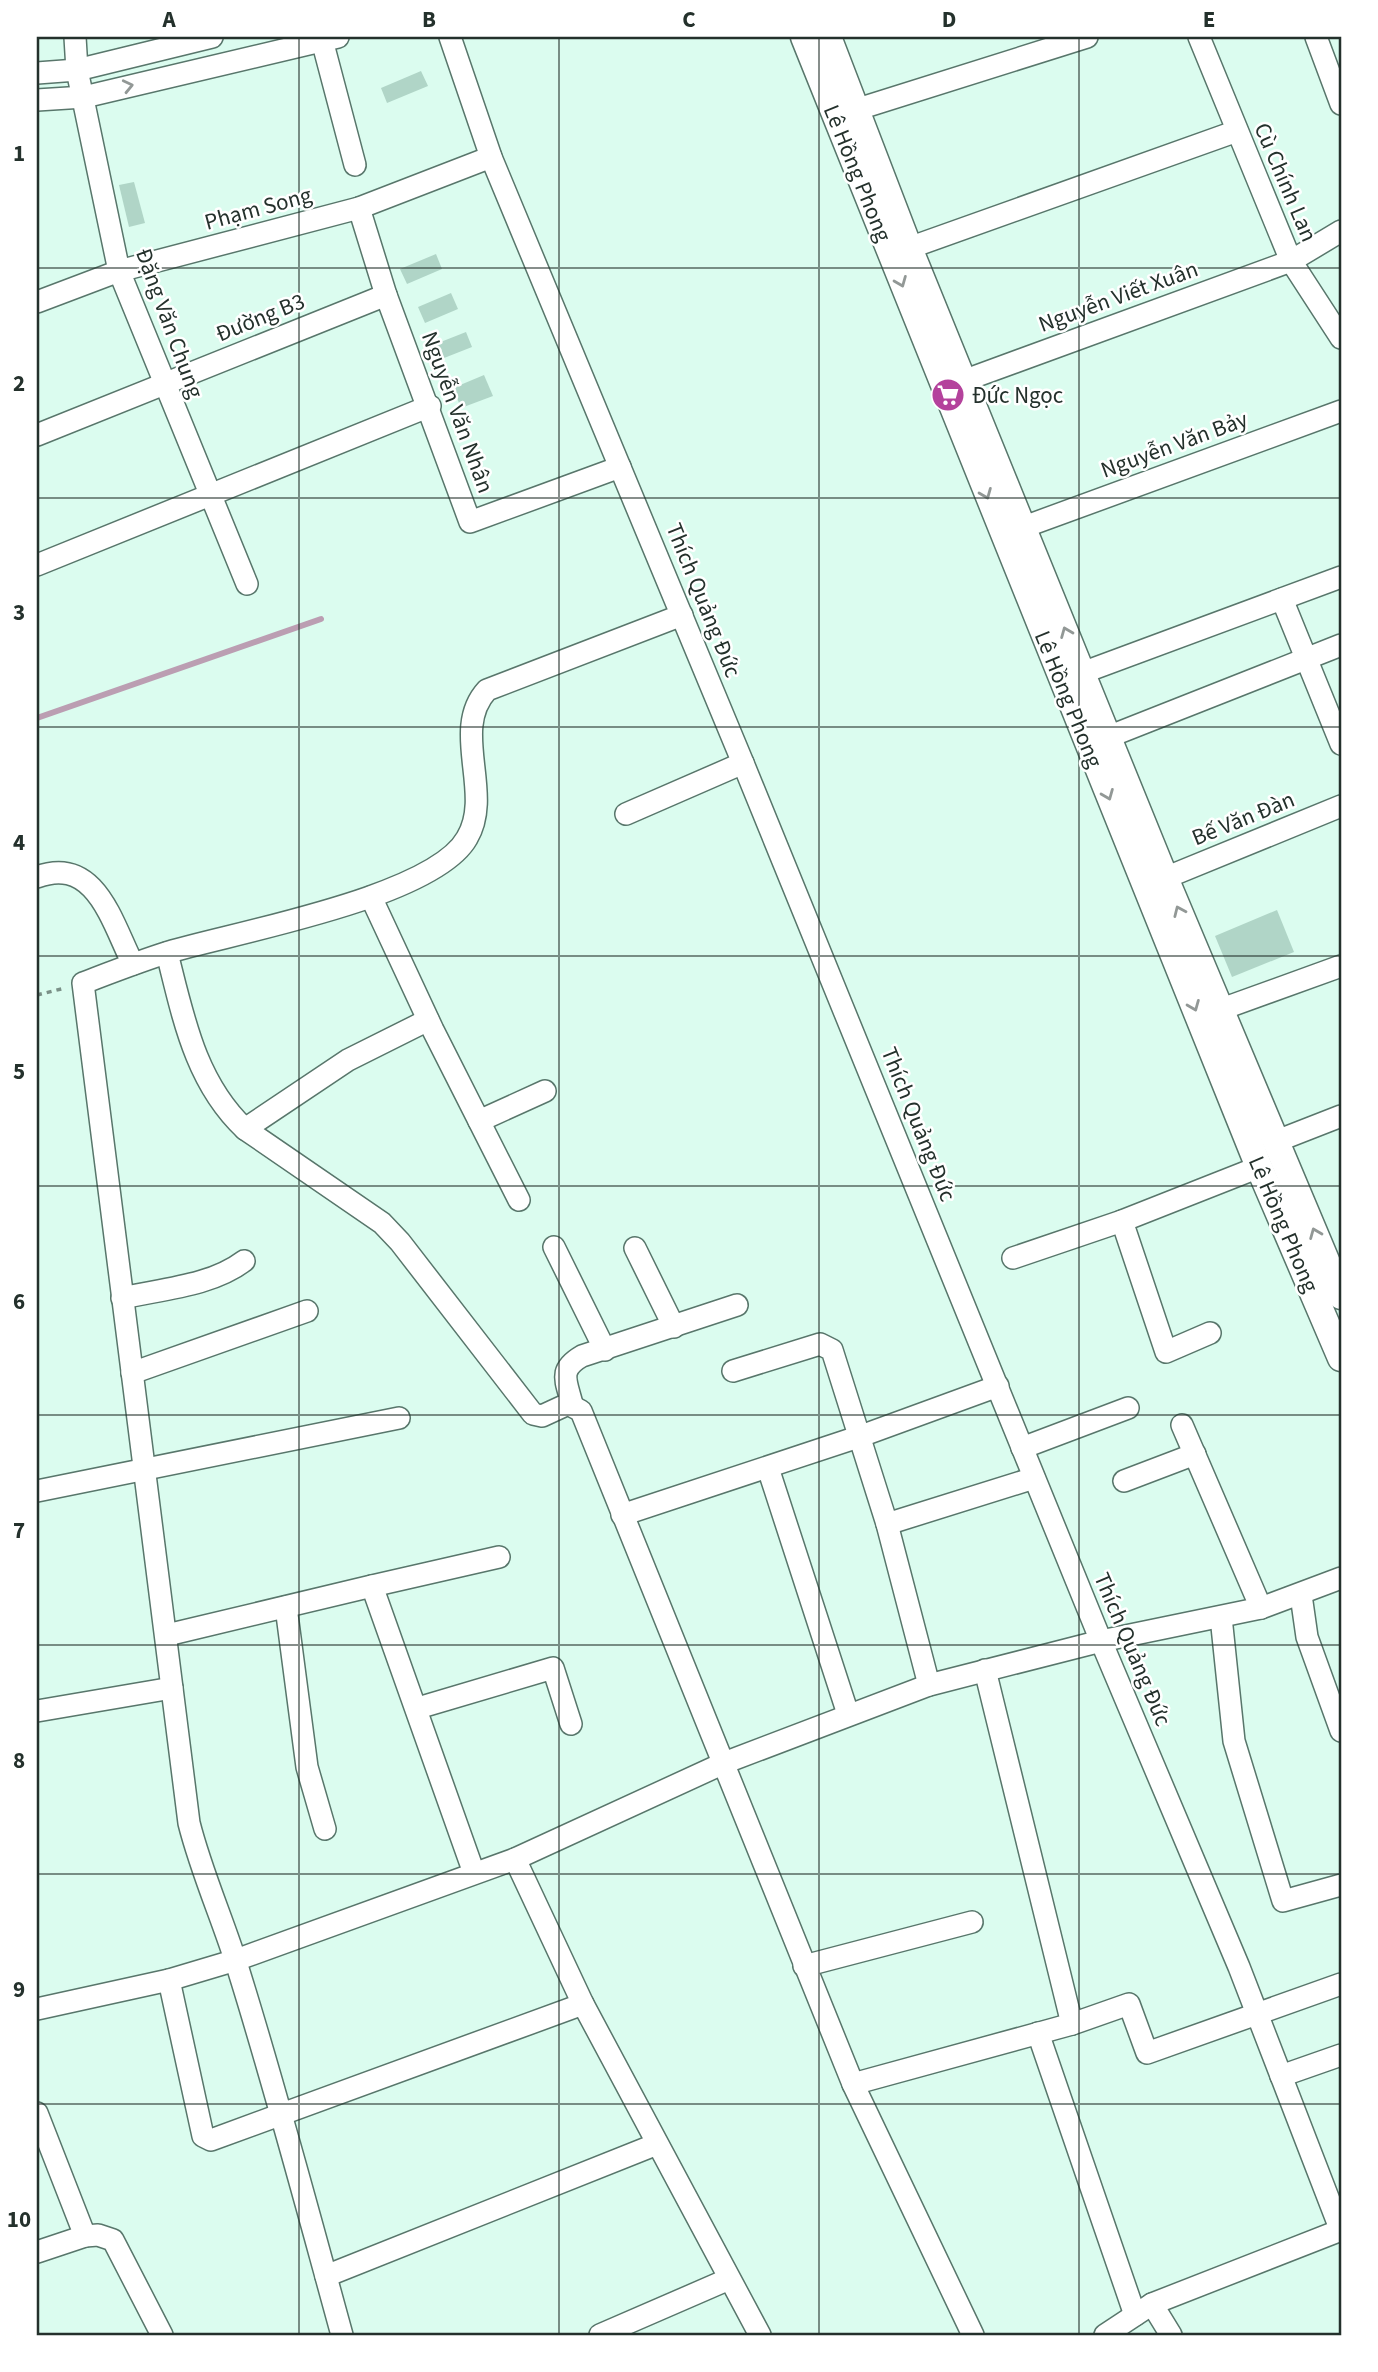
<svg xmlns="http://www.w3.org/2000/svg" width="1378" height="2372" viewBox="0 0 1378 2372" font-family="'Source Sans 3',sans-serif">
<rect width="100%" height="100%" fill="#dbfcef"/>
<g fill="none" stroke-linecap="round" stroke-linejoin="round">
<path stroke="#bb9eb2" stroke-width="6" d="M37 718 321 619"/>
</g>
<g fill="#b0d5c7">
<path d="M421 71 428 86 387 103 381 88Z"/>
<path d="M134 182 145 223 129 227 119 185Z"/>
<path d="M436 254 442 269 407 284 400 269Z"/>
<path d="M451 293 458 309 425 323 418 307Z"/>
<path d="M466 332 472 347 439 360 433 345Z"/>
<path d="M484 375 493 396 461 408 453 388Z"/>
<path d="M1277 910 1294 952 1232 977 1215 936Z"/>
</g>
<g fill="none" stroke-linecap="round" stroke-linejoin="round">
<defs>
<g id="minor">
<path d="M75 37 77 70 119 271 247 584"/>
<path d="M450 37 491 157 743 763 1101 1641 1239 1967 1341 2231"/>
<path d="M1199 37 1291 261 1341 338"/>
<path d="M1316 37 1341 104"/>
<path d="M322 40 355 165"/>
<path d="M37 73 77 70 212 37"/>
<path d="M37 100 84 97 338 37"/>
<path d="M855 110 1087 37"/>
<path d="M359 208 386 295 470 522 620 467"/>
<path d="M909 248 1237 131"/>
<path d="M37 302 119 271 359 208 491 157"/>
<path d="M963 381 1291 261 1341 231"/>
<path d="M37 435 386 295"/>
<path d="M1024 527 1341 411"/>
<path d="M37 565 430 406"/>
<path d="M1282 599 1341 744"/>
<path d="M1082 673 1341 577"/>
<path d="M1108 737 1341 645"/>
<path d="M626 814 743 763"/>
<path d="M37 877C96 855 112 923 133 964"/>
<path d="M1165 878 1341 806"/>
<path d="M371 897 433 1030 519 1200"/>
<path d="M167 953C183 1016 195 1082 245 1129L382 1223 400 1242 533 1414 542 1416 568 1404 581 1411 853 2084 973 2335"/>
<path d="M1222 1009 1341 966"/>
<path d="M479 1121 545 1091"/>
<path d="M245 1129 348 1060 428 1020"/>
<path d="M1277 1141 1341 1116"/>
<path d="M554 1247 605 1350"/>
<path d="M635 1248 674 1327"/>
<path d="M1013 1258 1122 1221"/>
<path d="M122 1298C162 1289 211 1286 244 1261"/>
<path d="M1210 1333 1166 1352 1122 1221 1259 1167"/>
<path d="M733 1371 820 1344 832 1350 887 1524 929 1685"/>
<path d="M132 1373 307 1311"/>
<path d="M572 1404C566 1380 558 1370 582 1356L737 1305"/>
<path d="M1182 1425 1261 1608"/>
<path d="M1022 1448 1128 1408"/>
<path d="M768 1468 848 1714"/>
<path d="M1124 1481 1195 1454"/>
<path d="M37 1491 399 1418"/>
<path d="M622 1515 861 1436 998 1386"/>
<path d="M887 1524 1034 1478"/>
<path d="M372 1586 499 1557"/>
<path d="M1301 1595 1307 1637 1341 1731"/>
<path d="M286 1607 307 1767 325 1829"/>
<path d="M1221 1617 1234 1741 1283 1901 1341 1885"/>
<path d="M167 1635 372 1586 474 1873"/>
<path d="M985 1670 1072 2024"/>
<path d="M418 1708 553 1668 571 1724"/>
<path d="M37 1711 172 1688"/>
<path d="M515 1859 583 2004 760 2335"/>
<path d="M804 1966 972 1922"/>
<path d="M169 1980 203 2136 211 2140 583 2004"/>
<path d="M37 2009 169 1980 236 1960 515 1859 724 1763 929 1685 1101 1641 1261 1608 1341 1578"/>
<path d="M1038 2033 1135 2315"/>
<path d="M1281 2076 1341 2055"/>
<path d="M853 2084 1072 2024 1129 2004 1147 2053 1341 1984"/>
<path d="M37 2113 85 2236 98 2235 113 2240 162 2335"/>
<path d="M37 2252 85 2236"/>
<path d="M326 2276 657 2144"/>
<path d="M1152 2304 1171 2335"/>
<path d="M342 2335C309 2215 277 2094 240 1975 225 1924 202 1875 189 1823L83 983C112 972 140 961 169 952 237 932 434 897 467 838 494 793 450 730 487 690L682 615"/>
<path d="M600 2335 729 2279"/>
<path d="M1105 2335 1152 2304 1341 2230"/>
</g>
<g id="major">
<path d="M804 37 1259 1167 1341 1358"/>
<path d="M828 37 909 248 1165 878 1341 1296"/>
</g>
</defs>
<use href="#minor" stroke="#58766b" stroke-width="24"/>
<use href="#major" stroke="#58766b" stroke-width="29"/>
<path stroke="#7a9087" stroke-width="3.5" stroke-dasharray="5 5" stroke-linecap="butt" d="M37 995 65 988"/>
<use href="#minor" stroke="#fff" stroke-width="21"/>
<use href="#major" stroke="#fff" stroke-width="26"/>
</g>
<defs><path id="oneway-chevron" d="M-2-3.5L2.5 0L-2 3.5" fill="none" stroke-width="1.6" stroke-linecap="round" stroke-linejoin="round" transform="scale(1.75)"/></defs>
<g stroke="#929896">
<use href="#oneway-chevron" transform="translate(128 86) rotate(-13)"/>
<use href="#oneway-chevron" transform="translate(901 282) rotate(68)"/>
<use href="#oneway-chevron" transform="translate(986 494) rotate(68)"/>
<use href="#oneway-chevron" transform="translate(1066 632) rotate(-112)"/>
<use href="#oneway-chevron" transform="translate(1108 795) rotate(68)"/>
<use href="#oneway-chevron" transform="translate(1179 911) rotate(-114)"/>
<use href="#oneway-chevron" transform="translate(1194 1006) rotate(68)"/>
<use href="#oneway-chevron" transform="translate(1315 1233) rotate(-112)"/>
</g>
<path fill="none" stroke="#24312c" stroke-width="2" stroke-opacity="0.55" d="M299 37V2335M559 37V2335M819 37V2335M1079 37V2335M37 268H1341M37 498H1341M37 727H1341M37 956H1341M37 1186H1341M37 1415H1341M37 1645H1341M37 1874H1341M37 2104H1341"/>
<defs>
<symbol id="supermarket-disc" viewBox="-11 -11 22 22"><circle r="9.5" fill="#b4429c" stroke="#fff"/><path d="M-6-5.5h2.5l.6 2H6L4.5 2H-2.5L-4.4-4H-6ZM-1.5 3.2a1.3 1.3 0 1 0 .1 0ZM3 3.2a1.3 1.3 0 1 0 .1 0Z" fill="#fff"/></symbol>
</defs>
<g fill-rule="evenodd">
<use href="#supermarket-disc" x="929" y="376" width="38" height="38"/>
</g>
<g text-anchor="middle" stroke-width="5" stroke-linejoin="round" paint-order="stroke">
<g font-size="23" fill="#24312c" stroke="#fff">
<text transform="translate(858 173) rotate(68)" y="8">Lê Hồng Phong</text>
<text transform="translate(1286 182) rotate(67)" y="8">Cù Chính Lan</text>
<text transform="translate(258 208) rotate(-15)" y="8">Phạm Song</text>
<text transform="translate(1118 296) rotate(-20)" y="8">Nguyễn Viết Xuân</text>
<text transform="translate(260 317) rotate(-22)" y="8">Đường B3</text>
<text transform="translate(170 323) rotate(70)" y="8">Đặng Văn Chung</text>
<text transform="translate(458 412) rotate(70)" y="8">Nguyễn Văn Nhân</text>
<text transform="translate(1174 444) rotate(-20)" y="8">Nguyễn Văn Bảy</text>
<text transform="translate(704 600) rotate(68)" y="8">Thích Quảng Đức</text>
<text transform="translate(1069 699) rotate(68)" y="8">Lê Hồng Phong</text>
<text transform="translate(1243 818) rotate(-22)" y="8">Bế Văn Đàn</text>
<text transform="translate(919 1124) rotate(68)" y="8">Thích Quảng Đức</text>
<text transform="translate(1284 1224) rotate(67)" y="8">Lê Hồng Phong</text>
<text transform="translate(1133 1649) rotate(67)" y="8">Thích Quảng Đức</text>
</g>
<g font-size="23" fill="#24312c" stroke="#fff" text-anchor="start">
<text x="972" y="403">Đức Ngọc</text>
</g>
</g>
<rect width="1378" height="2372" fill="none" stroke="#ffffff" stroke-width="77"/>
<rect x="38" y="38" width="1302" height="2296" fill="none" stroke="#24312c" stroke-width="2.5"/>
<g font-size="23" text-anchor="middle" font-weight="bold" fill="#24312c">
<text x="169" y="27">A</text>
<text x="429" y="27">B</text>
<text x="689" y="27">C</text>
<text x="949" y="27">D</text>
<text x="1209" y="27">E</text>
<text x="19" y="161">1</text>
<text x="19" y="391">2</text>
<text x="19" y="620">3</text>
<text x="19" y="850">4</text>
<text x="19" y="1079">5</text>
<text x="19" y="1309">6</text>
<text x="19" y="1538">7</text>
<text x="19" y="1768">8</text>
<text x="19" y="1997">9</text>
<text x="19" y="2227">10</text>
</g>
</svg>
